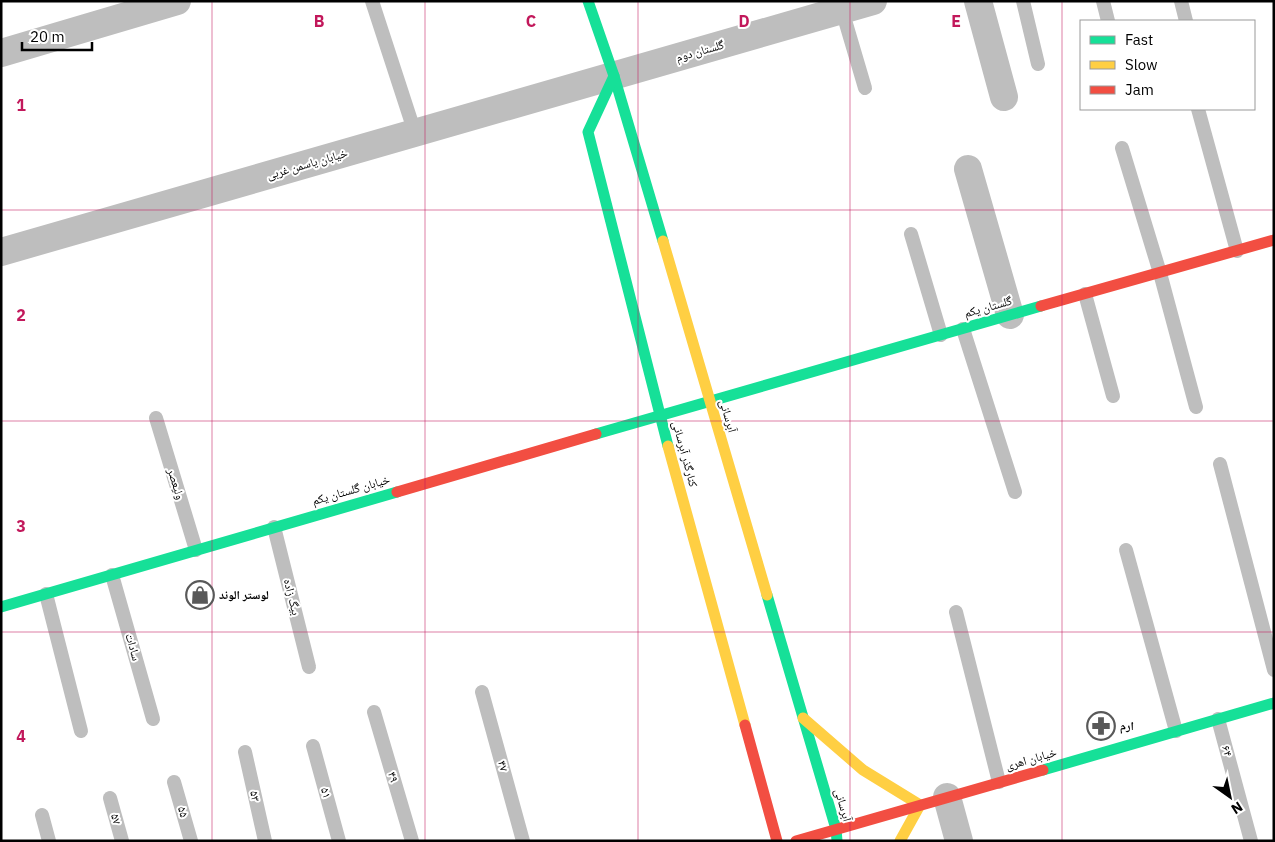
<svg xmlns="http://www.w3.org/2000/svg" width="1275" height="842" viewBox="0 0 1275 842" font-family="'IBM Plex Sans','Noto Naskh Arabic',sans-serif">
<rect width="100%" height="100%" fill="#fff"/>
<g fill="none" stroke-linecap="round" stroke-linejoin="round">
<g stroke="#bebebe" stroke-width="14">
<path d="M372 1 415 133"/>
<path d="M1023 1 1038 64"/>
<path d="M1103 1 1108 21"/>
<path d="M1181 1 1186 21"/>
<path d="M842 10 865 88"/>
<path d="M1198 109 1237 251"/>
<path d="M1122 148 1160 273 1196 407"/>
<path d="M911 234 941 335"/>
<path d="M1085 294 1113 396"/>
<path d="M963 329 1015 492"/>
<path d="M156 418 196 550"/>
<path d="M1220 464 1274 670"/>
<path d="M274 527 309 667"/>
<path d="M1126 550 1176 731"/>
<path d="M112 575 153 719"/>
<path d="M46 594 81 731"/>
<path d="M956 612 999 782"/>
<path d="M482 692 523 841"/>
<path d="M374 712 412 841"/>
<path d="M1218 719 1251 841"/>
<path d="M313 746 339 841"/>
<path d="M245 752 265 841"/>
<path d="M174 782 191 841"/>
<path d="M110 798 122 841"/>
<path d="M42 815 49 841"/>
</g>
<g stroke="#bebebe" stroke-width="28">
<path d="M978 1 1004 97"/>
<path d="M1 53 177 1"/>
<path d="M968 169 1010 315"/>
<path d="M1 252 873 1"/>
<path d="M947 797 959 841"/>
</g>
<g stroke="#16e098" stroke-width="11">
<path d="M588 1 614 76 663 241"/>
<path d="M614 76 588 132 668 446"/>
<path d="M596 434 1041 306"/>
<path d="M767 595 836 829 837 841"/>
<path d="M1 607 397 492"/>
<path d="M1043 770 1274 703"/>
</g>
<g stroke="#ffcf43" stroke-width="11">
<path d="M663 241 767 595"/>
<path d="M668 446 745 725"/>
<path d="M803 718 863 770 920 805 900 841"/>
</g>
<g stroke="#f24e42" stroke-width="11">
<path d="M1041 306 1274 240"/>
<path d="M397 492 596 434"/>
<path d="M745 725 777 841"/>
<path d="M796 841 1043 770"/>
</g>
</g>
<path fill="none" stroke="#c2185b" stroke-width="1" stroke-opacity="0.55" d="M212 1V841M425 1V841M638 1V841M850 1V841M1062 1V841M1 210H1274M1 421H1274M1 632H1274"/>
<defs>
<symbol id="shop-ring" viewBox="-11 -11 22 22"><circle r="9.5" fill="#fff" stroke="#595959" stroke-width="1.5"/><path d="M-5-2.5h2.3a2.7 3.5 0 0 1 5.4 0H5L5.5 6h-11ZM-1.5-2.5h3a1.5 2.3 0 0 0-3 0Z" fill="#595959"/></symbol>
<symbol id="pharmacy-ring" viewBox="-11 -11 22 22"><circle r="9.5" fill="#fff" stroke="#595959" stroke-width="1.5"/><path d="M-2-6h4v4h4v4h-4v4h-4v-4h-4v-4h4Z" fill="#595959"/></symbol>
</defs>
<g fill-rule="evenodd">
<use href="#shop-ring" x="184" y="579" width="32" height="32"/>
<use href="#pharmacy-ring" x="1085" y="710" width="32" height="32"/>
</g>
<g text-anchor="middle" stroke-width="4" stroke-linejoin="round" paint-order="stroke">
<g font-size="12" fill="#000" stroke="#fff">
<text transform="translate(700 51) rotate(-16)" y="4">گلستان دوم</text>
<text transform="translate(307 164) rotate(-16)" y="4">خیابان یاسمن غربی</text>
<text transform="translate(988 307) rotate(-16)" y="4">گلستان یکم</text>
<text transform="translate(728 416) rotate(74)" y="4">آبرسانی</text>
<text transform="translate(685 454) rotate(75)" y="4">کنارگذر آبرسانی</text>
<text transform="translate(176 484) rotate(73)" y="4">ولیعصر</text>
<text transform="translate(351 490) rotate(-16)" y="4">خیابان گلستان یکم</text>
<text transform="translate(292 597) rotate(76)" y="4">بیگ زاده</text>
<text transform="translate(133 647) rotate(74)" y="4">سادات</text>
<text transform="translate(1227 751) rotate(75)" y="4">۶۴</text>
<text transform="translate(1031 759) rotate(-16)" y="4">خیابان اهری</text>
<text transform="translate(503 766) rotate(75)" y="4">۴۷</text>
<text transform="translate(393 777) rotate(74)" y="4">۴۹</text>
<text transform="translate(326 793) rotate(75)" y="4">۵۱</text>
<text transform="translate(255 796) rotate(77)" y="4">۵۳</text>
<text transform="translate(843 805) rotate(74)" y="4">آبرسانی</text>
<text transform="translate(183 812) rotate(75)" y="4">۵۵</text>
<text transform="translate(116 819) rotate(74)" y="4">۵۷</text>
</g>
<g font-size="12" font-weight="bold" fill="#000" stroke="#fff" text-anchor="start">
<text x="219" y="599">لوستر الوند</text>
<text x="1120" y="730">ارم</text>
</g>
</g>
<g font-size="16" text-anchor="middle" font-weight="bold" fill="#c2185b" stroke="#fff" stroke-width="4" stroke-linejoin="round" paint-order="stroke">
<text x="319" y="27">B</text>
<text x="531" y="27">C</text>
<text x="744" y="27">D</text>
<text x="956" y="27">E</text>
<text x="21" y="111">1</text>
<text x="21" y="321">2</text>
<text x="21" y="532">3</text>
<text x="21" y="742">4</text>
</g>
<rect width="1275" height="842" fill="none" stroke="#000000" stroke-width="5"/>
<rect x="1080" y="20" width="175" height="90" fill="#ffffff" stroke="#999999"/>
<rect x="1090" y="36" width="25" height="8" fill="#16e098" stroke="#999999"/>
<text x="1125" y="45" font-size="15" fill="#000000">Fast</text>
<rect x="1090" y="61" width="25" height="8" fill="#ffcf43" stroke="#999999"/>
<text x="1125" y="70" font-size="15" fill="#000000">Slow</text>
<rect x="1090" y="86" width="25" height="8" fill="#f24e42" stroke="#999999"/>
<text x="1125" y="95" font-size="15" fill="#000000">Jam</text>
<g transform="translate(1230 797) rotate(147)" stroke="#ffffff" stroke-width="4" paint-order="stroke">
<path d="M0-4L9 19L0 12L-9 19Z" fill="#000000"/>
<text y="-8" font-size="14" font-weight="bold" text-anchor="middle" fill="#000000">N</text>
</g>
<path d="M22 42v8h70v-8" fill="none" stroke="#000000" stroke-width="2.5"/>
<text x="30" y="42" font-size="15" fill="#000000" stroke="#ffffff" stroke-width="4" paint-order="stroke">20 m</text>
</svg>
